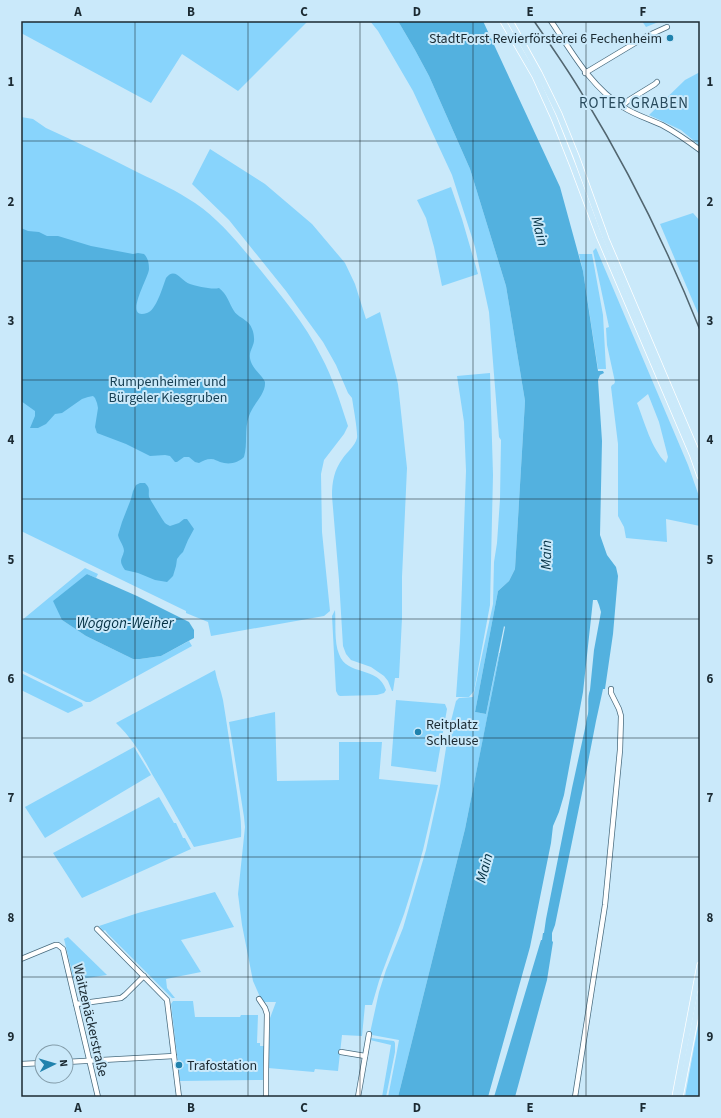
<svg xmlns="http://www.w3.org/2000/svg" width="721" height="1118" viewBox="0 0 721 1118" font-family="'Source Sans 3',sans-serif">
<rect width="100%" height="100%" fill="#cae9fa"/>
<g fill="#88d4fc" fill-rule="evenodd">
<path d="M21 21H308L238 91 182 54 151 103 21 33Z"/>
<path d="M370 21H398L415 50 429 76 470 169 506 286 525 401 515 569 509 581 498 591 475 712 486 714 499 653H500L465 829 398 1097H388L397 1051 399 1040 372 1035 370 1033 379 992 386 970 403 928 426 850 440 786 449 729 456 701 459 698 473 697 493 604 494 562 497 543 500 499 501 440 499 437 489 312 475 247 452 175 413 91 378 31Z"/>
<path d="M642 21H661L646 27Z"/>
<path d="M700 72V146L681 130 649 115 685 80Z"/>
<path d="M21 117 33 119 46 128C77 142 108 157 139 173 158 182 177 191 195 203 220 220 239 244 258 267 281 296 305 323 321 356 333 378 340 402 348 426L344 434 324 460 321 474 322 532 330 611 324 616 211 636 208 622 186 613V611L21 531Z"/>
<path d="M210 149 265 184 312 224 345 263 355 284 366 319 380 312 398 384 407 468 402 577V618L399 678H395L393 691H392L388 681 384 676 371 667 351 660 346 654 343 646 339 580 332 496C332 482 334 470 343 458 347 452 355 446 357 438 358 432 353 405 352 398L348 393 336 365 323 342 286 291 229 220 192 184Z"/>
<path d="M451 187 462 219 478 274 442 286 434 247 426 218 417 200Z"/>
<path d="M693 213 700 221V318L660 224Z"/>
<path d="M596 248 688 465 700 499V526L666 519 667 542 626 538 624 527 618 516V444L611 387 612 385 614 384 615 382 607 345 606 328 609 327 593 251ZM648 394 659 422 668 457 666 463C651 448 645 423 637 403Z"/>
<path d="M579 254H592L603 315 606 369H598L583 271Z"/>
<path d="M490 373 493 475 490 605 474 691 469 697H456L460 641 466 471 464 422 457 376Z"/>
<path d="M85 568 98 574 96 578 87 574 62 620 86 636 133 659H140L161 656 189 641 192 646 90 702H86L21 670V621Z"/>
<path d="M335 610C336 623 334 642 339 654 347 677 378 665 386 690L384 693 377 695 340 696 338 695 336 691 332 616Z"/>
<path d="M215 670C217 681 221 690 223 700 228 730 232 761 237 792 239 807 242 822 241 837L194 847C180 823 167 798 152 774 142 755 132 738 116 723Z"/>
<path d="M21 673 82 703 83 706 68 713 21 690Z"/>
<path d="M396 700 445 704 447 709 436 772 391 766Z"/>
<path d="M275 712 277 781 339 780V742H382L379 779 438 785 423 850 410 895 404 914 379 981 372 1005H365L362 1036 342 1035 338 1071 315 1069 314 1072 268 1068 270 1018 276 1002H264L260 997 253 981 242 925 238 894 245 827 244 817 229 722Z"/>
<path d="M134 747 151 775 45 838 25 807Z"/>
<path d="M159 797 174 823H176L183 838H185L191 849 82 898 53 853Z"/>
<path d="M215 892 234 927 181 940 201 972 166 979 167 988 175 998H172L108 934 105 930 103 931 99 926 138 913Z"/>
<path d="M68 937 107 975 74 980 64 939Z"/>
<path d="M173 1001H193L195 1017H240L241 1015H258L257 1043H260V1046H264L263 1080 180 1081 171 1004Z"/>
<path d="M700 1015V1097H685Z"/>
<path d="M371 1038 394 1041 395 1043V1052L386 1097H382L391 1045 370 1040Z"/>
</g>
<g fill="#53b1df">
<path d="M398 21H483L560 187 583 271 598 371H603L604 373 600 375 598 380 602 441 600 535 607 555 616 567 618 576 613 634 605 689H603L596 721 583 788 555 925 552 933V941L553 942 547 980 515 1097H494L541 940H542L543 933H544L546 919 572 788 586 724C586 721 587 718 588 714 589 706 587 698 590 690L594 650 601 612 599 605 597 600H593L583 692 564 795 559 812 553 826 551 843 530 947 488 1097H398L465 829 505 627 504 626 486 714 475 712 498 591 509 581 515 569 525 401 506 286 470 169 429 76 415 50Z"/>
<path d="M21 228 28 231 39 232 47 236H58L91 246 133 254 138 253 144 254C148 258 149 263 149 269 149 277 122 321 147 313 156 311 163 286 166 278 175 266 181 281 190 284 197 286 212 290 219 288 227 294 229 303 234 311 237 316 242 317 246 321 251 324 254 332 254 338 255 347 247 351 251 362 254 370 262 375 265 382 266 394 253 404 249 416 244 429 248 444 244 457 238 463 229 465 220 462 217 461 215 459 211 459 206 459 203 461 199 463L195 462 189 457H184L177 462H175L170 456 165 455 150 456 126 444 97 433 95 427 98 408 97 403 95 398 93 396 88 397 82 399 62 413 55 414 46 424 38 428H30L35 416V411L21 401Z"/>
<path d="M140 483H145C151 489 148 490 149 497 150 499 163 521 165 523 166 524 168 525 170 526L179 523 184 519H187L194 529 188 540 183 552 180 555 177 559 176 566 173 576 167 582 155 580 138 573 125 570C118 560 122 560 124 551 124 546 119 540 118 535L122 522 131 499 133 491 136 485Z"/>
<path d="M87 574 137 596 189 622 194 630V638L161 656 140 659H133L86 636 62 620 53 601Z"/>
</g>
<g fill="none" stroke-linecap="round" stroke-linejoin="round">
<defs>
<g id="minor">
<path d="M551 21C572 52 590 86 623 107 635 115 649 119 662 125 675 132 688 141 700 150"/>
<path d="M585 73 645 37 667 27"/>
<path d="M622 106 629 100 655 84 657 82"/>
<path d="M97 929 167 1000 179 1097"/>
<path d="M21 959 55 945H58L63 949 98 1097"/>
<path d="M259 999 265 1008 267 1014 266 1071V1097"/>
<path d="M76 1004 121 998 125 995 144 976"/>
<path d="M341 1052 365 1056"/>
<path d="M66 1062 174 1056"/>
<path d="M21 1064 42 1063"/>
<path d="M358 1097 362 1074 369 1034"/>
<path d="M575 1097 605 905 620 750 621 716 619 709 611 693V689"/>
</g>
<g id="major">
<path d="M503 21 535 76 554 118 573 166 600 238 693 456 700 476"/>
<path d="M510 21 539 73 559 114 576 156 606 239 700 460"/>
<path d="M675 1097 700 965"/>
<path d="M680 1097 700 994"/>
</g>
</defs>
<use href="#minor" stroke="#496c7f" stroke-width="6"/>
<use href="#major" stroke="#fff" stroke-width="7"/>
<use href="#minor" stroke="#fff" stroke-width="4.5"/>
<use href="#major" stroke="#cae9fa" stroke-width="5.5"/>
<path stroke="#526670" stroke-width="1.5" d="M534 21C551 46 569 71 584 97 629 171 668 250 700 330"/>
</g>
<path fill="none" stroke="#1b2a32" stroke-width="1" stroke-opacity="0.55" d="M135 21V1097M248 21V1097M360 21V1097M473 21V1097M586 21V1097M21 141H700M21 261H700M21 380H700M21 499H700M21 619H700M21 738H700M21 857H700M21 977H700"/>
<g fill="#2082ad" stroke="#cae9fa" stroke-width="1.5">
<circle cx="670" cy="38" r="4"/>
<circle cx="418" cy="732" r="4"/>
<circle cx="179" cy="1065" r="4"/>
</g>
<g text-anchor="middle" stroke-width="4" stroke-linejoin="round" paint-order="stroke">
<g font-size="14" fill="#1b2a32" stroke="#cae9fa" text-anchor="start">
<text x="662" y="43" text-anchor="end">StadtForst Revierförsterei 6 Fechenheim</text>
<text x="426" y="729">Reitplatz<tspan x="426" dy="16">Schleuse</tspan></text>
<text x="187" y="1070">Trafostation</text>
</g>
<g font-size="14" fill="#184054" stroke="#cae9fa">
<text x="168" y="386">Rumpenheimer und<tspan x="168" dy="16">Bürgeler Kiesgruben</tspan></text>
</g>
<g font-size="14" fill="#1b2a32" stroke="#cae9fa">
<text transform="translate(91 1020) rotate(77)" y="5">Waitzenäckerstraße</text>
</g>
<g font-size="15" letter-spacing="1" fill="#284a5c" stroke="#cae9fa">
<text x="634" y="108">ROTER GRABEN</text>
</g>
<g font-size="15" font-style="italic" fill="#043043" stroke="#cae9fa">
<text transform="translate(540 231) rotate(76)" y="5">Main</text>
<text transform="translate(546 555) rotate(-89)" y="5">Main</text>
<text x="125" y="628">Woggon-Weiher</text>
<text transform="translate(484 868) rotate(-75)" y="5">Main</text>
</g>
</g>
<rect width="721" height="1118" fill="none" stroke="#cae9fa" stroke-width="44"/>
<g transform="translate(54 1064) rotate(85)"><circle r="19" fill="#cae9fa" stroke="#849daa"/>
<path d="M0-3L7 15L0 10L-7 15Z" fill="#2082ad"/>
<text y="-6" font-size="11" font-weight="bold" text-anchor="middle" fill="#1b2a32">N</text>
</g>
<rect x="22" y="22" width="677" height="1074" fill="none" stroke="#1b2a32" stroke-width="1.5"/>
<g font-size="13" text-anchor="middle" font-weight="bold" fill="#1b2a32">
<text x="78" y="16">A</text>
<text x="191" y="16">B</text>
<text x="304" y="16">C</text>
<text x="417" y="16">D</text>
<text x="530" y="16">E</text>
<text x="643" y="16">F</text>
<text x="11" y="86">1</text>
<text x="710" y="86">1</text>
<text x="11" y="206">2</text>
<text x="710" y="206">2</text>
<text x="11" y="325">3</text>
<text x="710" y="325">3</text>
<text x="11" y="444">4</text>
<text x="710" y="444">4</text>
<text x="11" y="564">5</text>
<text x="710" y="564">5</text>
<text x="11" y="683">6</text>
<text x="710" y="683">6</text>
<text x="11" y="802">7</text>
<text x="710" y="802">7</text>
<text x="11" y="922">8</text>
<text x="710" y="922">8</text>
<text x="11" y="1041">9</text>
<text x="710" y="1041">9</text>
<text x="78" y="1112">A</text>
<text x="191" y="1112">B</text>
<text x="304" y="1112">C</text>
<text x="417" y="1112">D</text>
<text x="530" y="1112">E</text>
<text x="643" y="1112">F</text>
</g>
</svg>
